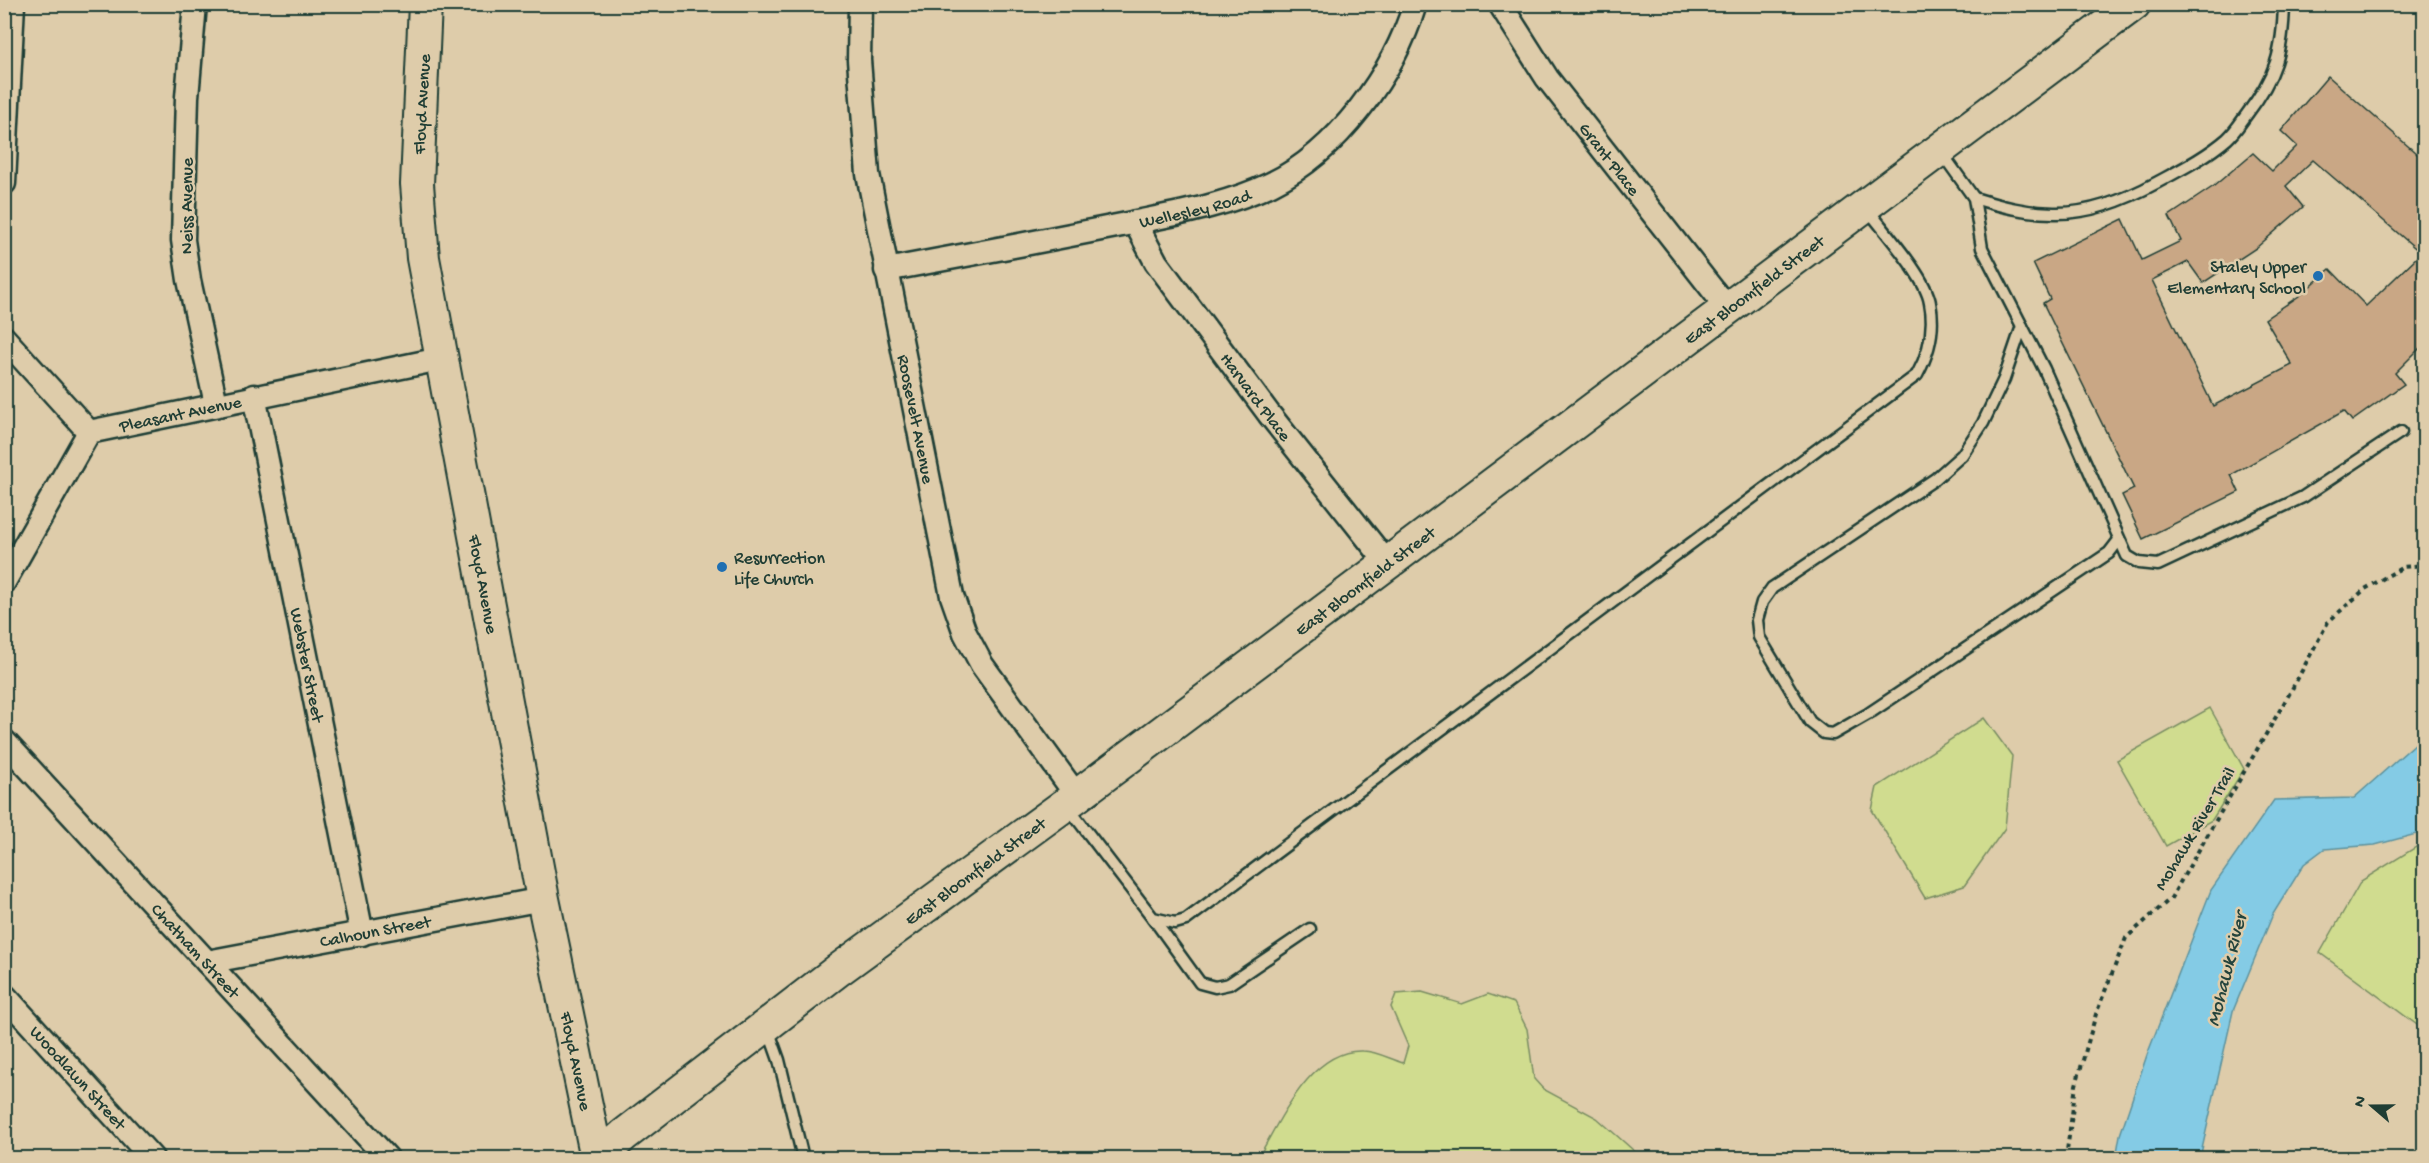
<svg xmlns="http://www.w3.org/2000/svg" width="2429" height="1163" viewBox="0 0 2429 1163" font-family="'Gochi Hand',sans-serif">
<rect width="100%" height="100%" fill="#deccaa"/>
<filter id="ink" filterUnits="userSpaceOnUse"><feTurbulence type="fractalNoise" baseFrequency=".0167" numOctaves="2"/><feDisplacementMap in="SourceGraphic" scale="12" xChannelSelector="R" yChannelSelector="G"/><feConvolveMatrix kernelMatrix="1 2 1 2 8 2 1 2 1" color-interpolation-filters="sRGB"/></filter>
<g filter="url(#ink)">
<g fill="#d0dc8f" stroke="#788c62" stroke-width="1.5">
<path d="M2210 708 2244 769 2212 820 2166 846 2117 760Z"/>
<path d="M1984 718 2012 756 2005 828 1964 886 1925 898 1872 810 1877 787Z"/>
<path d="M2424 842V1030L2320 953 2361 881Z"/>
<path d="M1422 992 1462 1004 1488 994 1514 1003 1527 1029 1534 1079 1543 1089 1597 1118 1642 1158H1258C1280 1121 1311 1048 1363 1051 1376 1051 1390 1059 1403 1063L1408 1046 1391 1007 1396 994Z"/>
</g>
<path fill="#84cbe5" stroke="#5c929e" stroke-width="1.5" d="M2424 736V832L2375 845 2324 849 2304 864 2273 914 2233 1011 2200 1158H2116L2120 1135 2147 1055 2211 890 2274 800 2354 798Z"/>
<path fill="#c9a785" stroke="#1f3d34" stroke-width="1.5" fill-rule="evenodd" d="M2328 76 2424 160V344L2395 373 2404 384 2352 421 2344 411 2231 475 2239 492 2143 539 2122 495 2134 489 2043 303 2050 299 2033 263 2123 219 2142 260 2181 241 2169 216 2214 186 2253 153 2272 171 2297 146 2281 131ZM2313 160 2421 253 2366 306 2330 269 2299 296 2265 319 2292 365 2213 406 2152 280 2188 262 2203 283 2256 248 2303 207 2286 186Z"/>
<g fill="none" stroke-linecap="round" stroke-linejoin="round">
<defs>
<g id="lane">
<path d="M1941 152 1974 198 1982 248 2044 369 2127 556 2139 563 2158 565 2303 497 2401 432"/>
<path d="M1974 198C2000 206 2026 213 2054 213 2090 214 2127 199 2158 182 2182 169 2206 157 2227 139 2235 132 2241 122 2247 114 2276 76 2283 51 2284 4"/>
<path d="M2022 326 2004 379 1983 423 1962 455 1935 479 1772 588 1762 602 1757 620 1759 637 1810 722 1824 733 1833 734 1868 714 2109 553 2119 540"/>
<path d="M1068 807 1153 918 1175 923 1186 920 1917 375C1929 353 1935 328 1930 303 1926 277 1883 230 1866 207"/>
<path d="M1153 918 1200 983 1215 987 1229 984 1310 929"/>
<path d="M768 1029 779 1060 803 1158"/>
</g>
<g id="street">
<path d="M195 4 187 97 183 240 189 280 216 404"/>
<path id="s1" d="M860 4 859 60 868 174 952 596 965 633 982 665 1077 796"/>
<path id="s2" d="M1500 4 1547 78 1727 308"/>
<path d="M4 183 13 4"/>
<path id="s3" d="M1135 222 1156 262 1269 414 1388 564"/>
<path id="s4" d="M886 270C966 255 1047 240 1127 224 1175 214 1225 206 1271 184 1337 152 1394 74 1415 4"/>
<path d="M4 338 89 432"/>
<path id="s5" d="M254 396 362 934"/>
<path id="s6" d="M89 432 440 359"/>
<path d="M4 582 89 432"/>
<path id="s7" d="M4 741 387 1158"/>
<path id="s8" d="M207 962 543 899"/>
<path id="s9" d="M4 995 152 1158"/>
</g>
<g id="secondary">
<path id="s10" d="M425 4 417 184 423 258 543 899 597 1158"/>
<path id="s11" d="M598 1158 624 1135 837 971 1077 796 2134 4"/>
</g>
</defs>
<use href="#lane" stroke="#1f3d34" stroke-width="15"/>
<use href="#street" stroke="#1f3d34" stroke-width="27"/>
<use href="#secondary" stroke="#1f3d34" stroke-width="36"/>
<path stroke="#1f3d34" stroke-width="4" stroke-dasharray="4.5 4.5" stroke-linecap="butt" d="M2066 1158 2076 1085 2096 1014 2126 938 2171 898 2291 691 2328 622 2365 589 2403 567 2424 565"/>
<use href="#lane" stroke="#deccaa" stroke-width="10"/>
<use href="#street" stroke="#deccaa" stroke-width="22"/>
<use href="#secondary" stroke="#deccaa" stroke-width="32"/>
</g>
</g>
<g fill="#1f6fb2" stroke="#deccaa" stroke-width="2">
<circle cx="2318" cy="276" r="6"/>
<circle cx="722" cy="567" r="6"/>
</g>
<g text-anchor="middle" stroke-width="5" stroke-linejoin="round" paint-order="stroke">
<g font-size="18" fill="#1f3d34" stroke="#deccaa">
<text transform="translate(421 104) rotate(-87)" y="6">Floyd Avenue</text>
<text dy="6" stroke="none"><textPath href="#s2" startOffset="190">Grant Place</textPath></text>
<text transform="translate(186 206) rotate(-90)" y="6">Neiss Avenue</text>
<text dy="6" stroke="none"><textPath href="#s4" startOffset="315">Wellesley Road</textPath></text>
<text dy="6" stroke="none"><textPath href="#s11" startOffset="1446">East Bloomfield Street</textPath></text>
<text dy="6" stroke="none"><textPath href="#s3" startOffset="213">Harvard Place</textPath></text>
<text dy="6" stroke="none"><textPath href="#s6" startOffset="93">Pleasant Avenue</textPath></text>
<text dy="6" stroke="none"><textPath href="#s1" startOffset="420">Roosevelt Avenue</textPath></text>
<text dy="6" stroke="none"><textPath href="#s11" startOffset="960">East Bloomfield Street</textPath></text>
<text dy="6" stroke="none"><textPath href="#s10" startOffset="586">Floyd Avenue</textPath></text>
<text dy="6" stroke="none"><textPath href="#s5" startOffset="274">Webster Street</textPath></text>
<text transform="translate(2194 828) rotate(-59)" y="6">Mohawk River Trail</text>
<text dy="6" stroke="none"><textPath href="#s11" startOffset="474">East Bloomfield Street</textPath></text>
<text dy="6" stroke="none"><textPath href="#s8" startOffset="171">Calhoun Street</textPath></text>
<text dy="6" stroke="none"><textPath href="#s7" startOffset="284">Chatham Street</textPath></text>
<text dy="6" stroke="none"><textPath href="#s10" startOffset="1072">Floyd Avenue</textPath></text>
<text dy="6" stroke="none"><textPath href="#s9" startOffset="111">Woodlawn Street</textPath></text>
</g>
<g font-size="18" fill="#1f3d34" stroke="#deccaa" text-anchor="end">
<text x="2306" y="272">Staley Upper<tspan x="2306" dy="21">Elementary School</tspan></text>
<text x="734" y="563" text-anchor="start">Resurrection<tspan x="734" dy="21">Life Church</tspan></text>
</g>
<g font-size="20" font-style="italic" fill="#24443d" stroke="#deccaa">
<text transform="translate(2225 969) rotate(-76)" y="7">Mohawk River</text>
</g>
</g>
<rect width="2429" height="1163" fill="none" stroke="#deccaa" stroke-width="24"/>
<rect x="12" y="12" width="2405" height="1139" fill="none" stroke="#1f3d34" stroke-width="2" filter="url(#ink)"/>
<g transform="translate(2372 1106) rotate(290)" stroke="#deccaa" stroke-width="4.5" paint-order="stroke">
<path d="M0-4.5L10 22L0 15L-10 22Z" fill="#1f3d34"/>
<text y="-9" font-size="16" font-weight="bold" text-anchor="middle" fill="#1f3d34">N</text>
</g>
</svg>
